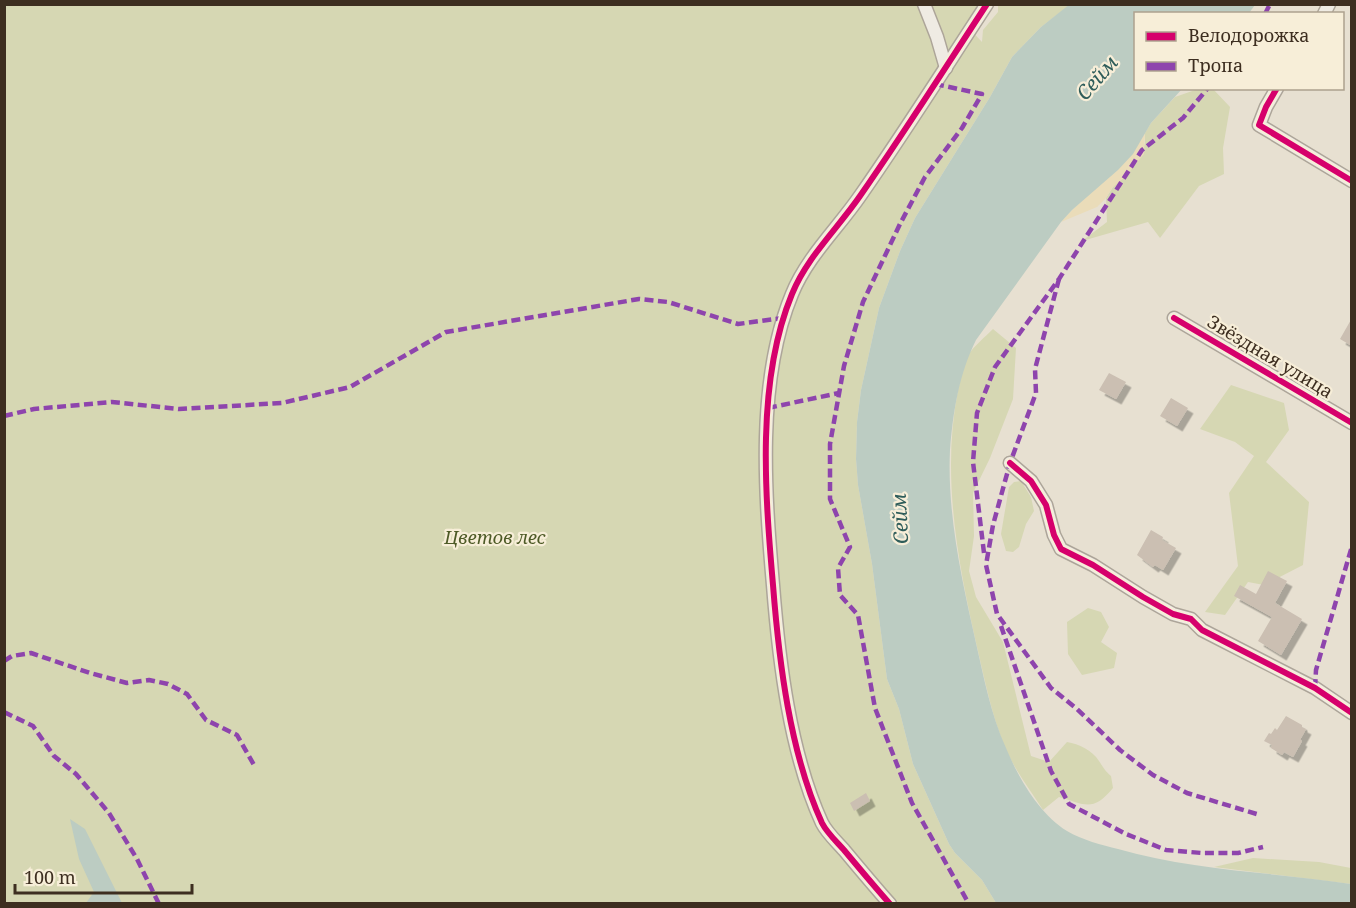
<svg xmlns="http://www.w3.org/2000/svg" width="1356" height="908" viewBox="0 0 1356 908" font-family="'Noto Serif',serif">
<defs>
<filter id="shadow"><feDropShadow dx="5.5" dy="5.5" stdDeviation="0" flood-color="#0004"/></filter>
</defs>
<rect width="100%" height="100%" fill="#e7e0d1"/>
<g fill="#d6d7b3">
<path d="M979 4 966 25 982 42 983 30 998 12V5H1070L1041 27 1012 57 990 97 915 218 900 251 879 308 861 390 857 422 856 459 858 485 872 564 887 679 899 709 913 764 949 844 955 853 982 880 996 903 5 904V5Z"/>
<path d="M1198 89H1213L1230 107 1223 148 1224 174 1199 186 1160 238 1148 222 1082 241 1107 222 1106 198 1115 184 1126 176 1145 144V133L1151 123 1175 97Z"/>
<path d="M993 329 1016 348 1013 399 990 458 973 493 974 536 969 571 976 597 1003 642 1031 756 1049 762 1067 742C1079 744 1092 750 1099 761 1103 767 1105 771 1111 776L1113 788C1093 812 1086 805 1059 797L1043 810C1030 790 1015 770 1005 748 992 716 985 681 977 647 958 563 941 476 958 390 961 379 962 365 968 355 974 346 985 337 993 329Z"/>
<path d="M1231 385 1284 403 1289 430 1266 462 1309 502 1303 565 1264 585 1248 582 1225 615 1205 612 1238 566 1229 493 1254 456 1235 442 1200 429Z"/>
<path d="M1021 481 1031 497 1034 511 1026 524 1019 547 1013 552 1006 551 1001 534 1009 487 1014 482Z"/>
<path d="M1088 608 1101 612 1109 627 1101 642 1117 653 1114 668 1082 675 1068 654 1067 622Z"/>
<path d="M1253 858 1319 862 1351 868V884L1214 867Z"/>
</g>
<path fill="#eadcb9" d="M1145 133 1144 154 1126 176 1112 188 1106 198 1097 207 1061 222C1089 190 1123 172 1145 133Z"/>
<g fill="#bcccc2">
<path d="M1070 4 1255 5 1249 13 1136 14V88L1182 89 1151 123 1133 154 1118 170 1072 210 1061 222 976 340C959 374 953 412 950 450 947 515 962 580 976 643 984 678 991 715 1006 748 1018 777 1039 814 1067 831 1082 840 1102 845 1118 849 1194 871 1274 872 1351 884V903H996L982 880 955 853 949 844 913 764 899 709 887 679 872 564 858 485 856 459 857 422 861 390 879 308 900 251 915 218 990 97 1012 57 1041 27Z"/>
<path d="M70 819 85 829 122 903H86L94 892 79 859Z"/>
</g>
<g fill="#cbbfb2" filter="url(#shadow)">
<path d="M1352 318V346L1340 339Z"/>
<path d="M1109 373 1126 382 1116 399 1099 390Z"/>
<path d="M1171 398 1188 408 1177 426 1160 416Z"/>
<path d="M1151 530 1163 537 1162 540 1176 548 1163 570 1155 565 1153 567 1137 555Z"/>
<path d="M1268 571 1287 581 1275 603 1302 619 1281 655 1258 641 1272 617 1234 596 1240 585 1256 594Z"/>
<path d="M1286 716 1302 725V727L1306 729 1300 740 1302 741 1293 757 1284 752 1282 755 1271 748 1272 745 1264 741 1269 733 1271 734 1275 728 1277 730Z"/>
<path d="M866 793 870 801 854 811 850 803Z"/>
</g>
<g fill="none" stroke-linecap="round" stroke-linejoin="round">
<defs>
<g id="minor">
<path d="M924 4 937 37 946 68"/>
<path d="M1324 14 1329 4"/>
<path d="M1277 88 1266 107 1259 125 1352 181"/>
<path d="M1174 318 1352 423"/>
<path d="M1010 463 1031 481 1046 505 1054 535 1061 549 1093 565 1143 597 1173 614 1191 619 1202 630 1315 688 1352 713"/>
<path d="M890 904C874 886 859 868 844 850 837 842 827 833 822 823 790 753 779 662 773 585 765 493 756 381 792 294 807 257 838 228 860 196 904 133 945 68 987 4"/>
</g>
</defs>
<use href="#minor" stroke="#ada599" stroke-width="15"/>
<use href="#minor" stroke="#efebe3" stroke-width="12"/>
<g stroke="#8e44ad" stroke-width="4.5" stroke-dasharray="9 4.5" stroke-linecap="butt">
<path d="M1265 14 1270 4"/>
<path d="M935 84 982 94 962 128 925 177 900 224 863 302 844 366 830 444V499L850 547 838 568 840 595 858 615 875 708 912 803 969 904"/>
<path d="M1059 279 1035 369 1036 393 1010 463 993 525 986 565 997 614 1051 688 1077 709 1120 750 1153 775 1187 793 1260 815"/>
<path d="M768 408 839 393"/>
<path d="M4 416 34 409 112 402 179 409 282 403 350 387 446 332 639 299 668 302 738 324 783 318"/>
<path d="M984 553 973 462 977 413 995 367 1059 279 1142 150 1183 118 1208 88"/>
<path d="M1001 626 1051 771 1069 804 1126 834 1166 850 1202 853H1238L1263 847"/>
<path d="M4 661 12 656 31 653 90 673 127 683 149 680 168 684 187 694 206 720 237 735 254 765"/>
<path d="M1315 688 1316 670 1352 546"/>
<path d="M4 712 33 726 54 756 76 774 109 813 137 859 159 904"/>
</g>
<defs>
<g id="cycleway">
<path d="M1277 88 1266 107 1259 125 1352 181"/>
<path d="M1174 318 1352 423"/>
<path d="M1010 463 1031 481 1046 505 1054 535 1061 549 1093 565 1143 597 1173 614 1191 619 1202 630 1315 688 1352 713"/>
<path d="M890 904C874 886 859 868 844 850 837 842 827 833 822 823 790 753 779 662 773 585 765 493 756 381 792 294 807 257 838 228 860 196 904 133 945 68 987 4"/>
</g>
</defs>
<use href="#cycleway" stroke="#f7eed8" stroke-width="10"/>
<use href="#cycleway" stroke="#d6006c" stroke-width="6"/>
</g>
<g text-anchor="middle" stroke-width="4.5" stroke-linejoin="round" paint-order="stroke">
<g font-size="18" fill="#3d2e20" stroke="#f7eed8">
<text transform="translate(1270 357) rotate(31)" y="6">Звёздная улица</text>
</g>
<g font-size="18" font-style="italic" fill="#4d5a26" stroke="#f7eed8">
<text x="495" y="544">Цветов лес</text>
</g>
<g font-size="20" font-style="italic" fill="#2f5d5a" stroke="#f7eed8">
<text transform="translate(1097 78) rotate(-49)" y="7">Сейм</text>
<text transform="translate(900 519) rotate(-93)" y="7">Сейм</text>
</g>
</g>
<rect width="1356" height="908" fill="none" stroke="#3d2e20" stroke-width="12"/>
<rect x="1134" y="12" width="210" height="78" fill="#f7eed8" stroke="#ada18e" stroke-width="1.5"/>
<rect x="1146" y="32" width="30" height="9" fill="#d6006c" stroke="#ada18e" stroke-width="1.5"/>
<text x="1188" y="42" font-size="18" fill="#3d2e20">Велодорожка</text>
<rect x="1146" y="62" width="30" height="9" fill="#8e44ad" stroke="#ada18e" stroke-width="1.5"/>
<text x="1188" y="72" font-size="18" fill="#3d2e20">Тропа</text>
<path d="M15 884v9h177v-9" fill="none" stroke="#3d2e20" stroke-width="3"/>
<text x="24" y="884" font-size="18" fill="#3d2e20" stroke="#f7eed8" stroke-width="4.5" paint-order="stroke">100 m</text>
</svg>
